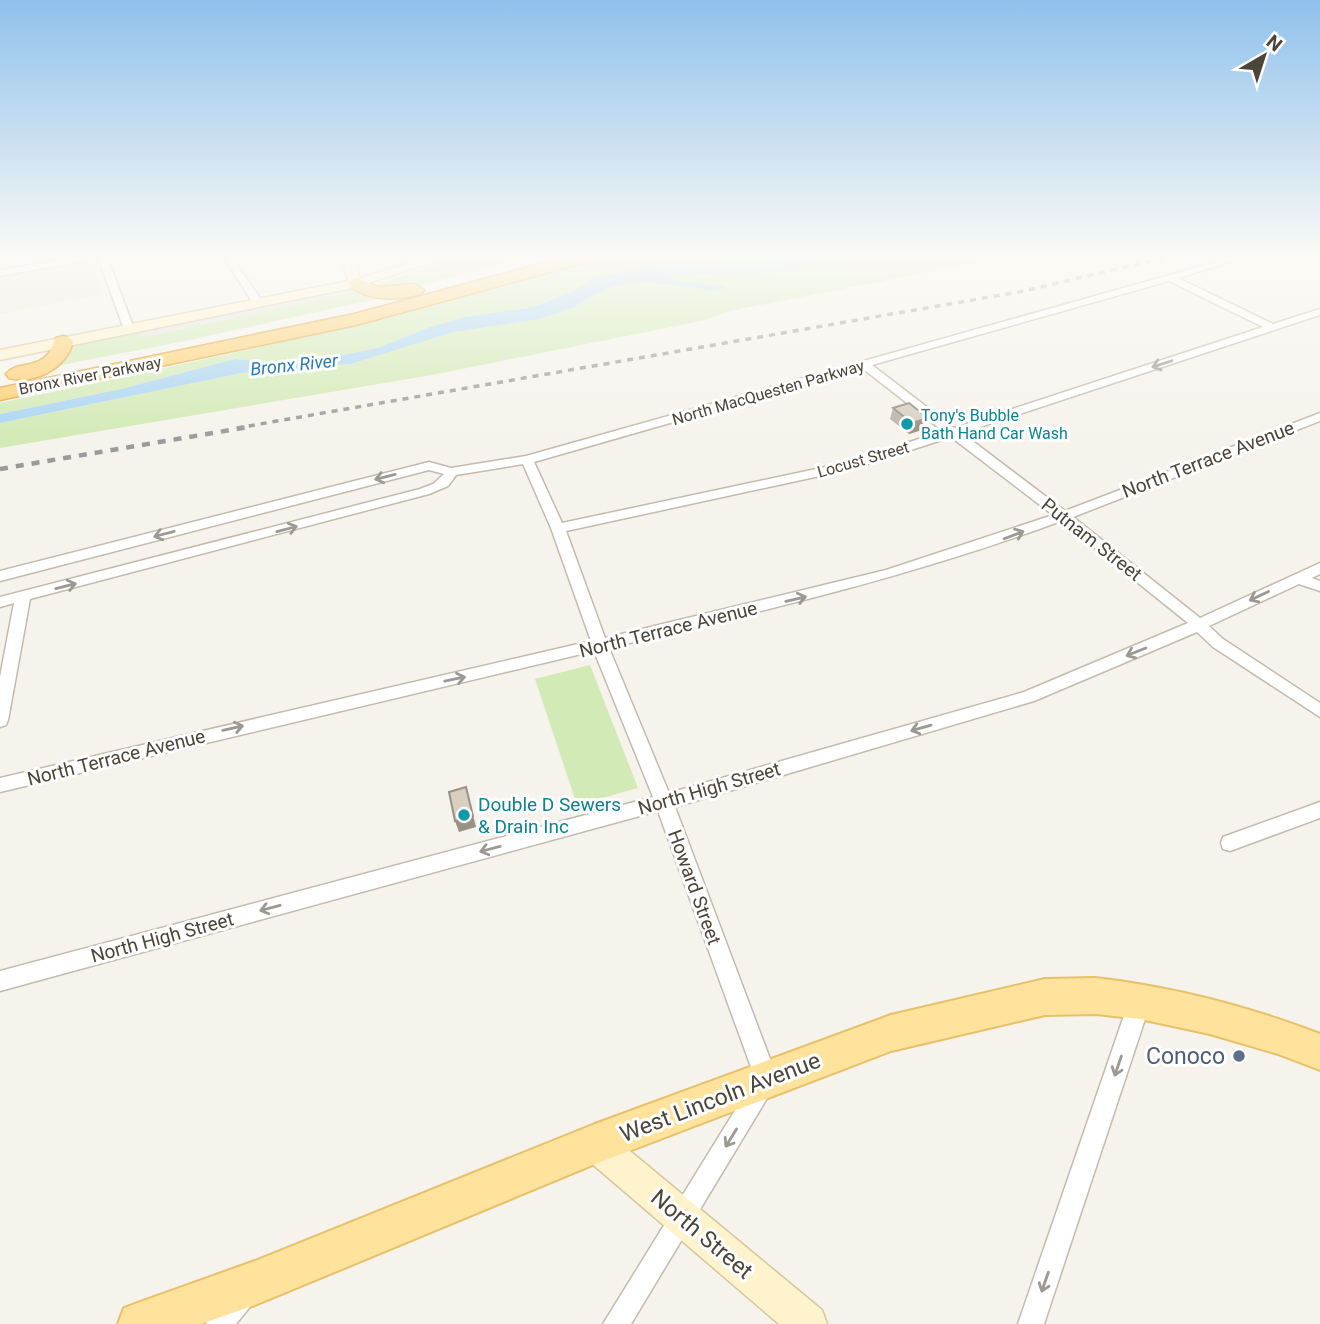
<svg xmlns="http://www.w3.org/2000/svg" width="1320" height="1324" viewBox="0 0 1320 1324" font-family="Roboto,sans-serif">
<rect width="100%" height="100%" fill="#f6f3ec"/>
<path fill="#efe8d6" d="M92 261 104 294 0 314V277Z"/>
<g fill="#d2eab5">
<path d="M461 256H529L401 291 371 286Z"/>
<path d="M601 256H794L720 264H687L594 278 574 291 533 307 465 317 430 327 378 348 332 357 272 362 235 359 121 389 0 414V403C202 361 404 318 601 256Z"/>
<path d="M851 256H1010L730 311 706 320 432 375 0 448V423L242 373 351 364 454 332 540 318 572 308 605 289 623 284 649 282 716 291 666 279 681 275 781 272Z"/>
<path d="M353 287 390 296 185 341 56 366 66 358 70 349 78 345 140 332 143 337 349 293 347 288Z"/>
<path d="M590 665 638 788 577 805 535 679Z"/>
</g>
<path fill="#e5e3e0" d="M347 289 350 293 143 337 141 332Z"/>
<path fill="#a9d4f2" d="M794 256H851L781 272 681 275 668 279 726 287 716 291 649 282 623 284 605 289 572 308 540 319 454 332 351 364 242 373 0 423V414L121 389 235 359 273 362 332 357 378 348 430 327 465 317 533 307 574 291 594 278 608 275 650 267Z"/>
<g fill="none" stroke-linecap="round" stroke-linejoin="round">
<defs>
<g id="street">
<path d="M84 256H107L134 329 133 331 124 329 98 258 0 276V270Z"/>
<path d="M223 256H231L264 304 263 306H255Z"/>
<path d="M1237 256H1250L1178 278 1273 324 1320 309V315L962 433 1065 511 1320 413V421L1073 517 1200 618 1320 563V574L1312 578 1320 581V591L1299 584 1209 626 1223 639 1320 703V717L1213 647 1197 632 1034 701 675 807 778 1080 631 1324H603L755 1078 658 811 0 991V971L653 797 594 651 0 792V778L591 641 551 528 523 464 456 475 448 486 429 494 30 599 8 720 6 725 0 727V677L14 603 0 607V597L420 489 433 484 444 474 429 470 0 581V571L429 462 451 468 526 456ZM1169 281 1263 327 954 428 872 365ZM862 368 943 431 849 462 562 523 534 462ZM951 437 1053 515 886 570 605 638 566 531 852 469ZM1061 521 1188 623 1024 692 669 793 609 648C762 611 914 576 1061 521Z"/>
<path d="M1320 802V818L1230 851 1223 849 1221 843 1223 837Z"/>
<path d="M1140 990 1148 993 1151 1001 1044 1324H1018L1129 1001 1132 993Z"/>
<path d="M240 1286 249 1290 253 1299 249 1308 236 1324H206C212 1309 225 1292 240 1286Z"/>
</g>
<g id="secondary">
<path d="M341 256H353L360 278 432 256H451L357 287 0 360V350L348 281Z"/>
<path d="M595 1127 607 1132 822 1310 827 1324H779L583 1156 578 1144 583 1132Z"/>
</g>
<path id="primary" d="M1096 978C1173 987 1247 1006 1320 1034V1070L1278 1054 1210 1034 1140 1019 1096 1014 1045 1015 891 1051 595 1164 255 1305 201 1324H118L124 1308 140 1302 255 1261 595 1124 891 1015 1045 979Z"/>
<g id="highway">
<path d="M570 256H597L594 260 356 325 0 400V388L354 314Z"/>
<path d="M357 278 378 287 415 284 424 290 421 294C397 300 372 302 351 287L348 283Z"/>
<path d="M63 336 70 338 73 342C66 368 35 385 9 378L6 374C15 362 37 368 48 354 52 349 53 343 56 338Z"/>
</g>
</defs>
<use href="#street" stroke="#c2bbae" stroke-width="3"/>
<use href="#secondary" stroke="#d6c79b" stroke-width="3"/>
<use href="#primary" stroke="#e6c16a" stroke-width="4"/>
<use href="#highway" stroke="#e0a43c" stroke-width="3"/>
<use href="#street" fill="#fff" fill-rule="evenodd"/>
<use href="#secondary" fill="#fff3cd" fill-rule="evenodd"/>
<use href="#primary" fill="#ffe39c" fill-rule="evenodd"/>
<use href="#highway" fill="#ffcf6e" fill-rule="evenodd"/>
<path stroke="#9a9a9a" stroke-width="3.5" stroke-dasharray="6 6" stroke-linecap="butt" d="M237 428 1024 291 1172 256"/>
<path stroke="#9a9a9a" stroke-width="4.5" stroke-dasharray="8 8" stroke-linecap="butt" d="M0 469 248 427"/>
</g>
<path fill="#bab2a6" d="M893 408 928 418 925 429 909 434 890 419Z"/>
<g fill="#979187">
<path d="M928 418 925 429 909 434 912 423Z"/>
<path d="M466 787 476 827 459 832 455 821Z"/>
</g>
<g fill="#d8cfc1" stroke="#979187" stroke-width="2">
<path d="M909 403 928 418 912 423 893 408Z"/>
<path d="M466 787 473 816 455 821 449 792Z"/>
</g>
<defs><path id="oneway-shaft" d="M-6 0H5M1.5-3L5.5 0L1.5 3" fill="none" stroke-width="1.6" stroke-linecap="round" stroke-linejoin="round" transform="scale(1.75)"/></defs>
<g stroke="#9c9892">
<use href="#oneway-shaft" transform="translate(1162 364) rotate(162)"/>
<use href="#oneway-shaft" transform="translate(385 477) rotate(166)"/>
<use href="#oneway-shaft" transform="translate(287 529) rotate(-15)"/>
<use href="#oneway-shaft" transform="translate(164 534) rotate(165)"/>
<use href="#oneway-shaft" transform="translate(1014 535) rotate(-21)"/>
<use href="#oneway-shaft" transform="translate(66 586) rotate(-14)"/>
<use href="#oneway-shaft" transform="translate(1259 596) rotate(155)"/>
<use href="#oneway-shaft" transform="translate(796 599) rotate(-13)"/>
<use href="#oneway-shaft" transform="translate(1136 652) rotate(158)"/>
<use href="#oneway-shaft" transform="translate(455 679) rotate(-12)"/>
<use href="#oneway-shaft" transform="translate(233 728) rotate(-13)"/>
<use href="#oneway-shaft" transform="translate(921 728) rotate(164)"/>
<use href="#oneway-shaft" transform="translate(490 849) rotate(165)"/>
<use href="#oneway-shaft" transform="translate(270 908) rotate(165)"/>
<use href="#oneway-shaft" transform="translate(1118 1066) rotate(109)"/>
<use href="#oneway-shaft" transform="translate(731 1138) rotate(122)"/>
<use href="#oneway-shaft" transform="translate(1045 1282) rotate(109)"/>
</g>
<linearGradient id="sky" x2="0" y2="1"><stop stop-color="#8fc1ec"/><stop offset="0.58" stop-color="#fbfaf6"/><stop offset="1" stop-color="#fbfaf6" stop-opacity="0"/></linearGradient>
<rect width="1320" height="441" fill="url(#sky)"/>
<g fill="#0f9aa8" stroke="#fff" stroke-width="2.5">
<circle cx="907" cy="424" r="7"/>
<circle cx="464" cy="815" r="7"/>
</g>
<circle fill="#5c6f8a" stroke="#fff" stroke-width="2.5" cx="1239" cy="1056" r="7"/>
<g text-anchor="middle" stroke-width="6" stroke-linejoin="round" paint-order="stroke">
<g font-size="16" fill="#4b4439" stroke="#fff">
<text transform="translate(90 375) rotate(-11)" y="6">Bronx River Parkway</text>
<text transform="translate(768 392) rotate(-16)" y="6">North MacQuesten Parkway</text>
<text transform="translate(863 459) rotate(-16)" y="6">Locust Street</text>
</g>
<g font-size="16" fill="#0d838f" stroke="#fff" text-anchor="start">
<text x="921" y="421">Tony's Bubble<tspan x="921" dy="18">Bath Hand Car Wash</tspan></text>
</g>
<g font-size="18" font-style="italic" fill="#2e7ab2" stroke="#fff">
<text transform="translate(294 365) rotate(-6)" y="6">Bronx River</text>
</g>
<g font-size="19" fill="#4b4439" stroke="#fff">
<text transform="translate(1208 459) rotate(-21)" y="7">North Terrace Avenue</text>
<text transform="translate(1092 539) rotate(38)" y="7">Putnam Street</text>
<text transform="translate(668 629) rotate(-14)" y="7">North Terrace Avenue</text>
<text transform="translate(116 757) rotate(-14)" y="7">North Terrace Avenue</text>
<text transform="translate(709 788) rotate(-16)" y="7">North High Street</text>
<text transform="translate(695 887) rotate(70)" y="7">Howard Street</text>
<text transform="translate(162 937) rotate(-15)" y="7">North High Street</text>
</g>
<g font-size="19" fill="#0d838f" stroke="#fff" text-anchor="start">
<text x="478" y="811">Double D Sewers<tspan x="478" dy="22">&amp; Drain Inc</tspan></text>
</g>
<g font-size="23" fill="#4e5e75" stroke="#fff" text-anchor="end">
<text x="1225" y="1064">Conoco</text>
</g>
<g font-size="23" fill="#4b4439" stroke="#fff">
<text transform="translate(720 1097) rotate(-21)" y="8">West Lincoln Avenue</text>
<text transform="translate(702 1234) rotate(40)" y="8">North Street</text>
</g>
</g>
<g transform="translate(1264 56) rotate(39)" stroke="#ffffff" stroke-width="5" paint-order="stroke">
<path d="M0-5L12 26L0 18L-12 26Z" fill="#4b4439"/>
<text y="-10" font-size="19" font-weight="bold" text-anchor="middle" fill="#4b4439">N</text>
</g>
</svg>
